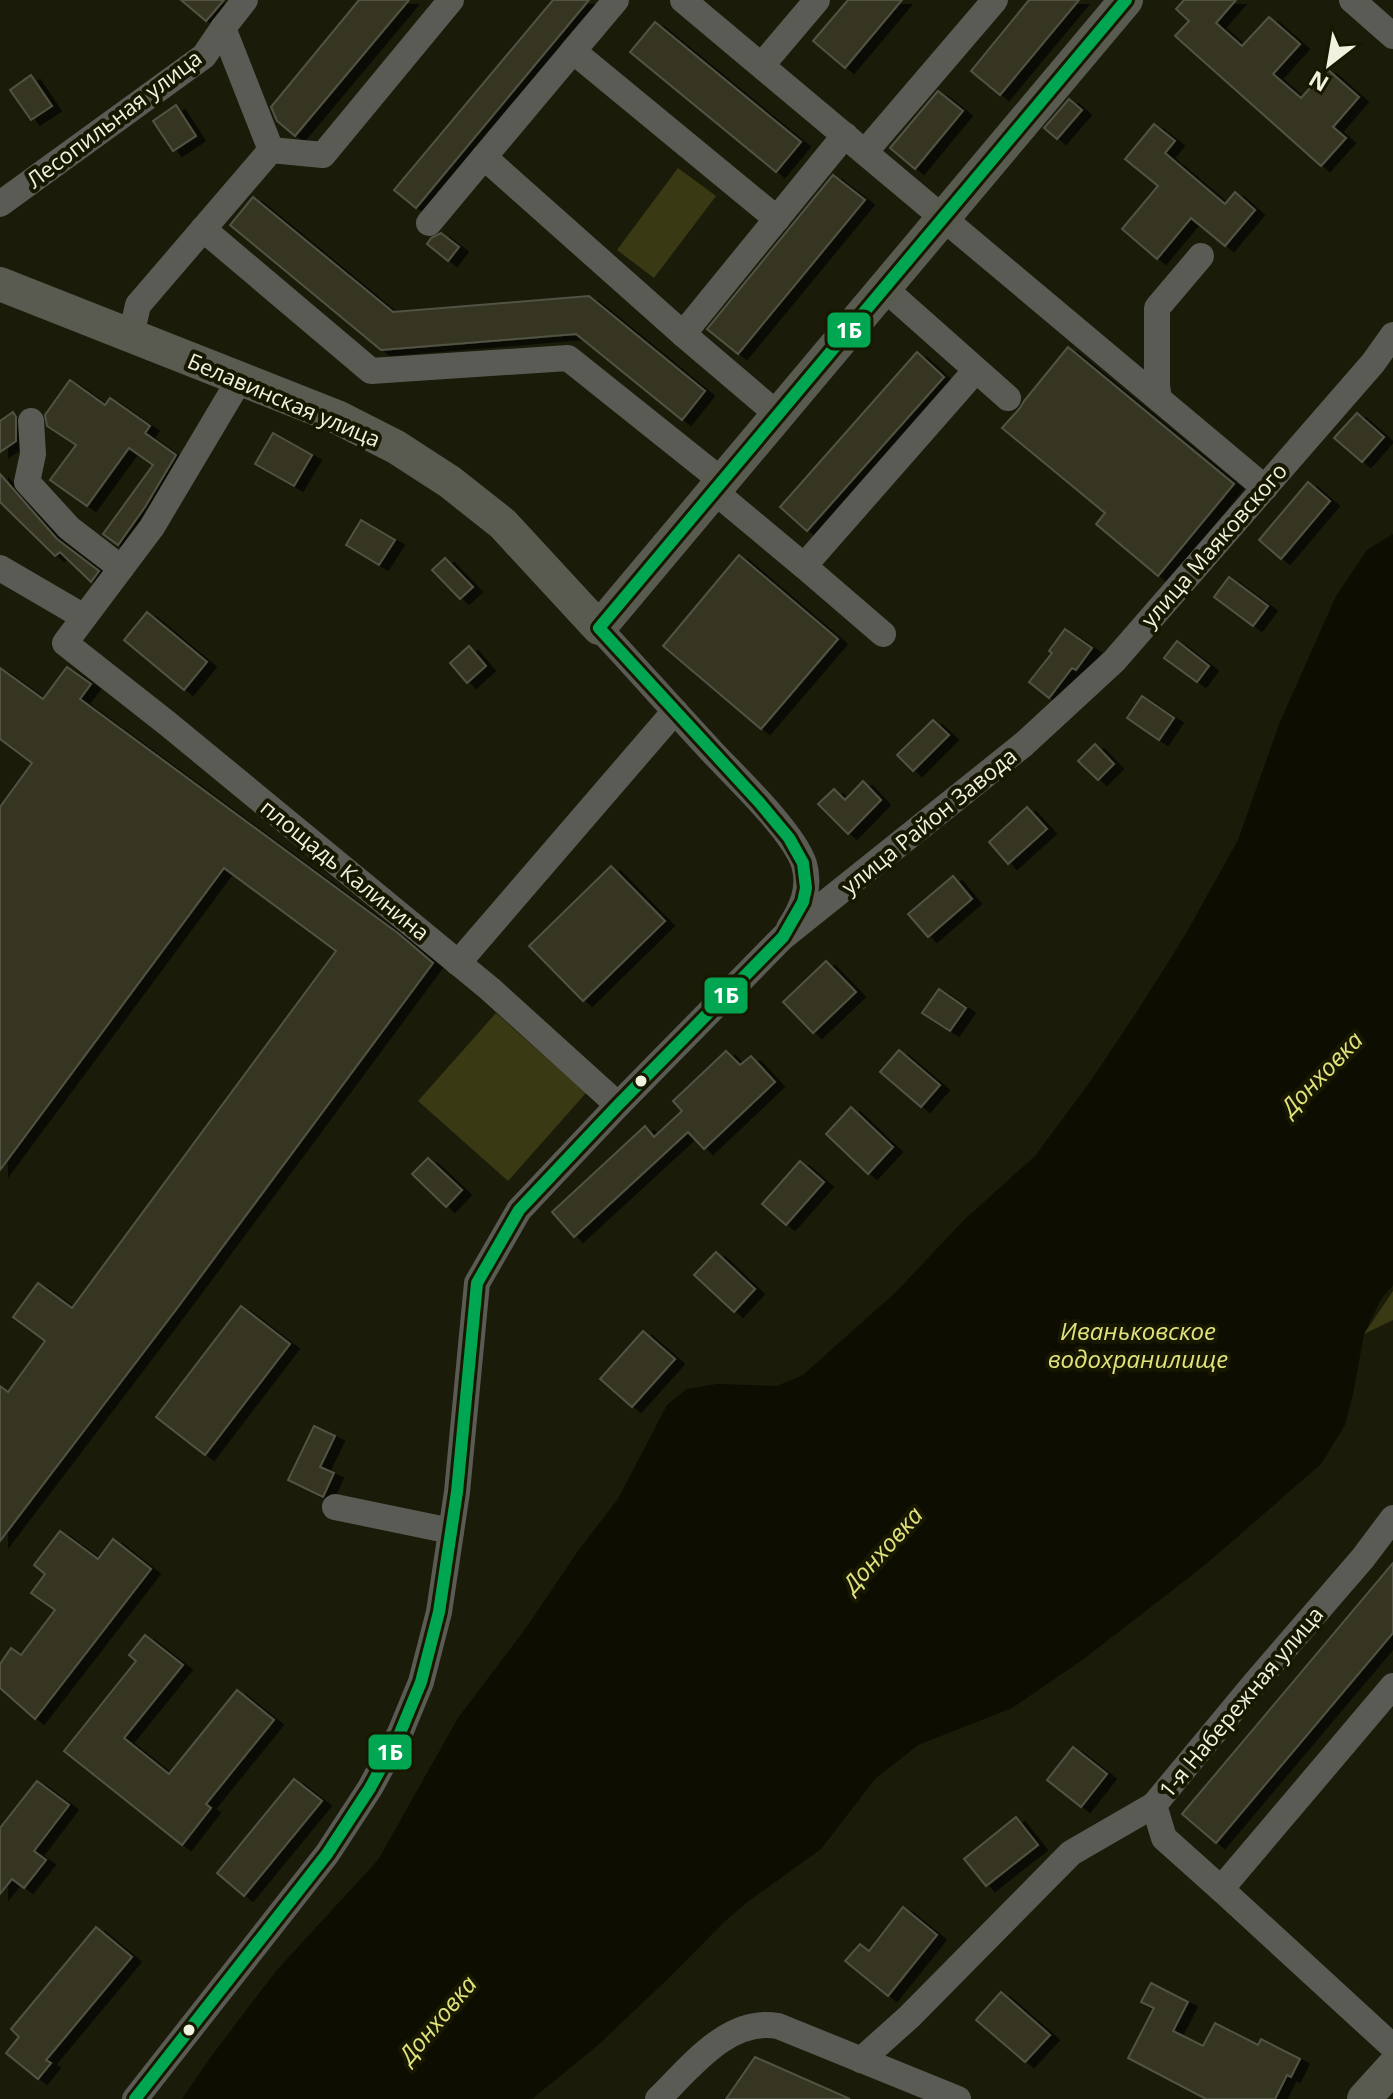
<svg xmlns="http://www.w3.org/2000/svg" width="1393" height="2099" viewBox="0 0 1393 2099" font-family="'Open Sans',sans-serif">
<defs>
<filter id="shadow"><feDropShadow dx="9" dy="5" stdDeviation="0" flood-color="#0009"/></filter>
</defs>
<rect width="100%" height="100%" fill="#1a1b09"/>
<g fill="#393a14">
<path d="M678 168 716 196 654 278 617 250Z"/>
<path d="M496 1013 586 1093 508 1181 418 1101Z"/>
<path d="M1393 1291V1320L1364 1334Z"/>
</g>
<path fill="#0d0d01" d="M1393 534V1285L1381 1299 1364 1334 1353 1394 1345 1425 1321 1464 1205 1565 1081 1661 1012 1708 918 1745 875 1779 821 1849 750 1900 724 1922 672 1975 598 2045 532 2099H182L210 2058 276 1971 378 1860 458 1718 526 1628 578 1551 618 1499 667 1405 687 1389 717 1384 777 1386 803 1375 896 1292 964 1220 1035 1156 1090 1082 1138 1010 1184 937 1238 840 1280 722 1336 596 1367 550Z"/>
<g fill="#343521" stroke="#525344" stroke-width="2" filter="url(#shadow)">
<path d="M181 0H224L206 21Z"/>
<path d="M359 0H409L295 136 277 121 271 107Z"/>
<path d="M553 0H589L416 208 394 190Z"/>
<path d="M848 0H902L845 68 813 41Z"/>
<path d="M1029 0H1079L1000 95 971 71Z"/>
<path d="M1184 0H1236L1216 23 1242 46 1269 17 1300 44 1273 74 1301 98 1327 69 1359 97 1333 127 1346 138 1321 166 1175 36 1189 21 1176 9Z"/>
<path d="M655 22 801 142 776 172 630 52Z"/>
<path d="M31 75 52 106 31 120 10 90Z"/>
<path d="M938 91 963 111 915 169 890 148Z"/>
<path d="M1069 99 1082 110 1057 139 1044 128Z"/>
<path d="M176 105 196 136 173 151 153 121Z"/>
<path d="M1154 124 1175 141 1165 153 1225 204 1235 192 1255 210 1225 246 1191 218 1157 259 1122 229 1158 186 1125 159Z"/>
<path d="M833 175 865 200 738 354 707 329Z"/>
<path d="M253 197 393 312 589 296 705 391 682 420 576 334 381 350 230 225Z"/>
<path d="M441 233 459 247 448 261 427 244 431 238Z"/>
<path d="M1068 347 1234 484 1158 576 1096 524 1105 513 1002 428 1020 408 1024 401Z"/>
<path d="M917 352 944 377 807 531 780 507Z"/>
<path d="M70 380 105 405 110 398 150 426 145 433 176 455 145 507 118 545 103 534 153 465 129 448 87 506 50 480 76 445 47 426 45 415Z"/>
<path d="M13 412 16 417V441L0 452V421Z"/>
<path d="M1357 413 1384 437 1362 462 1334 438Z"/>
<path d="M273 433 312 455 294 486 255 464Z"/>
<path d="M0 474 57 539 99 571 91 582 60 552 55 556 0 502Z"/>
<path d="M1308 482 1330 501 1281 559 1259 540Z"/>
<path d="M361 520 395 540 379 565 346 545Z"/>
<path d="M739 555 838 639 761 729 663 646Z"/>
<path d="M445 558 473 587 460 599 432 570Z"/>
<path d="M1229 577 1268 606 1253 626 1214 597Z"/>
<path d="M147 612 207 662 184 690 124 640Z"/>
<path d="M1065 629 1092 648 1076 670 1072 668 1049 698 1029 682 1052 653 1049 651Z"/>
<path d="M1177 641 1209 666 1197 682 1164 658Z"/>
<path d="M469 646 486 666 467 683 450 663Z"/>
<path d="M67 667 91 684 80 699 399 934 433 963 178 1307 0 1541V1386L8 1392 45 1341 13 1317 38 1283 72 1308 336 951 224 868 0 1170V807L32 763 0 739V668L43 699Z"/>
<path d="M1142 696 1174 718 1159 740 1127 718Z"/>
<path d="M933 720 949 735 913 771 897 755Z"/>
<path d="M1095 744 1114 764 1098 780 1078 761Z"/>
<path d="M863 781 881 800 848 834 818 804 834 789 845 800Z"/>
<path d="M1027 807 1047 829 1008 864 989 842Z"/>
<path d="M611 866 665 921 583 1001 529 946Z"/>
<path d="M953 876 972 899 928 937 908 914Z"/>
<path d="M826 961 856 992 813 1033 783 1002Z"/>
<path d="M939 989 966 1008 950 1031 922 1013Z"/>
<path d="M899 1050 940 1085 921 1107 880 1072Z"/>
<path d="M726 1051 740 1065 751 1056 775 1082 704 1149 688 1132 574 1237 552 1212 645 1126 654 1137 682 1111 673 1101Z"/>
<path d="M851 1107 893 1147 868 1174 826 1134Z"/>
<path d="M428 1158 462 1190 446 1207 412 1174Z"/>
<path d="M800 1161 824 1182 786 1225 762 1204Z"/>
<path d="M716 1252 755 1289 734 1312 694 1275Z"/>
<path d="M241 1306 290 1344 205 1455 156 1417Z"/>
<path d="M643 1331 675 1359 632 1407 600 1379Z"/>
<path d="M314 1426 335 1436 320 1467 334 1473 323 1497 288 1480Z"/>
<path d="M60 1531 98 1559 113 1539 151 1569 35 1719 0 1688V1664L11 1648 21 1655 55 1610 31 1593 45 1574 34 1565Z"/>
<path d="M1393 1563V1633L1216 1843 1182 1814Z"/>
<path d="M145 1635 183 1665 124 1738 169 1774 237 1690 274 1720 206 1804 211 1808 182 1845 64 1751 136 1661 129 1655Z"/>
<path d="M1073 1747 1107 1774 1081 1807 1047 1780Z"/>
<path d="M294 1779 322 1801 244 1896 217 1873Z"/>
<path d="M37 1781 69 1805 34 1851 46 1860 24 1888 12 1879 0 1894V1828Z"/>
<path d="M1016 1817 1038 1845 986 1886 964 1859Z"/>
<path d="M903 1907 937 1935 888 1996 845 1961 860 1944 869 1951Z"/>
<path d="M96 1927 132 1957 46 2060 51 2063 38 2079 6 2053 19 2037 11 2029Z"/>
<path d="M1151 1983 1188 2002 1173 2031 1203 2046 1215 2023 1258 2045 1261 2039 1300 2059 1291 2077 1287 2075 1275 2099H1206L1128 2058 1154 2008 1141 2002Z"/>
<path d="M1001 1992 1050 2035 1025 2062 976 2020Z"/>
<path d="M755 2057 850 2099H726Z"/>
</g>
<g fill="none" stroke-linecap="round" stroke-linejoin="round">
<g stroke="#5b5b55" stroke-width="26">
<path d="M683 0 1265 488"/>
<path d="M1352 0 1393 36"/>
<path d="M573 51 616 0"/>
<path d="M762 65 817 0"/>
<path d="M271 150 323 155 451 0"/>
<path d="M865 152 995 0"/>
<path d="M484 157 573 51 777 219"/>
<path d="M0 204 204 56 223 28"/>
<path d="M429 223 484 157 683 334"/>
<path d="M203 229 371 371 568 358 722 481"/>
<path d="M884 288 1008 398"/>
<path d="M131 336 138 305 271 150 223 28 245 0"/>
<path d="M240 379 152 527 65 643 168 724 490 989 618 1105"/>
<path d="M1159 399 1157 386V308L1201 256"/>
<path d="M777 414 683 334 845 135"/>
<path d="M31 421 33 454 27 482 69 528 121 568"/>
<path d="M714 491 804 566 976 370"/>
<path d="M804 566 883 634"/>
<path d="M0 568 84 617"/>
<path d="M599 628C638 670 676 713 715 755 739 780 794 833 804 864 811 888 802 908 789 928"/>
<path d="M458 963 675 711"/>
<path d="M335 1507 451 1531"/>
<path d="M1393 1686 1221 1889 1393 2047"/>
<path d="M1154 1805 1164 1838 1221 1889"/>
<path d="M861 2060 909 2017 1071 1853 1154 1805 1255 1683 1363 1558 1393 1518"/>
<path d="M135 2099 327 1854 370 1788 400 1733 421 1682 439 1612 457 1492 477 1283 519 1210 618 1105 783 937 1024 744 1114 661 1373 363 1393 335"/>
<path d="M658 2099C690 2068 728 2017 778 2026L958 2099"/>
</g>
<g stroke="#5a5b50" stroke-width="34">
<path d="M0 284 337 417 396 447 450 482 503 524 599 628 1126 0"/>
<path d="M1364 2099 1393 2067"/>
</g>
<defs>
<path id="bus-1" d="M135 2099 327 1854 370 1788 400 1733 421 1682 439 1612 457 1492 477 1283 519 1210 618 1105 783 937 803 902 806 888 803 863 789 838 759 802 599 628 1126 0"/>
</defs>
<use href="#bus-1" stroke="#181800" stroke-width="18"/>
<use href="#bus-1" stroke="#00a651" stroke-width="12"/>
</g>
<g fill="#f0f1de" stroke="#181800" stroke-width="3">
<circle cx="641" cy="1081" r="7"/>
<circle cx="189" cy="2030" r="7"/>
</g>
<g text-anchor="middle" stroke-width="8" stroke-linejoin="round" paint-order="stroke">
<g font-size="22" fill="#f0f1de" stroke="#181800">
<text transform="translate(114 119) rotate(-37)" y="8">Лесопильная улица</text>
<text transform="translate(284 400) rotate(23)" y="8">Белавинская улица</text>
<text transform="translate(1214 545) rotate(-49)" y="8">улица Маяковского</text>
<text transform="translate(929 821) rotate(-39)" y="8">улица Район Завода</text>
<text transform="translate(345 870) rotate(39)" y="8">площадь Калинина</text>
<text transform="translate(1241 1702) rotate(-50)" y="8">1-я Набережная улица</text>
</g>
<g font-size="24" font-style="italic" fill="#e0e37c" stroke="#181800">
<text transform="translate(1322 1074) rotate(-46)" y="8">Донховка</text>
<text x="1138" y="1340">Иваньковское<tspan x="1138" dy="28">водохранилище</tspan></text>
<text transform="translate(883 1550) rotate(-48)" y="8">Донховка</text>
<text transform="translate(438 2020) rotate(-50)" y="8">Донховка</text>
</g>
</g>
<g stroke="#181800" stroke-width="3">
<rect x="826" y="311" width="46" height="38" rx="8" fill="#00a651"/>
<rect x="703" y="976" width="46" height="39" rx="8" fill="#00a651"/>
<rect x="367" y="1733" width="46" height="38" rx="8" fill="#00a651"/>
</g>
<g font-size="22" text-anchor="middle" font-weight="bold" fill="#fff">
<text x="849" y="338">1Б</text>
<text x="726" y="1003">1Б</text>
<text x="390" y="1760">1Б</text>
</g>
<g transform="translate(1329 64) rotate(211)" stroke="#181800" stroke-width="6" paint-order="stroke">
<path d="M0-6L14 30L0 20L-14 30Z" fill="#f0f1de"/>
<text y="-12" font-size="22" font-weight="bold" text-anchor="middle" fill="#f0f1de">N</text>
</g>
</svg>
